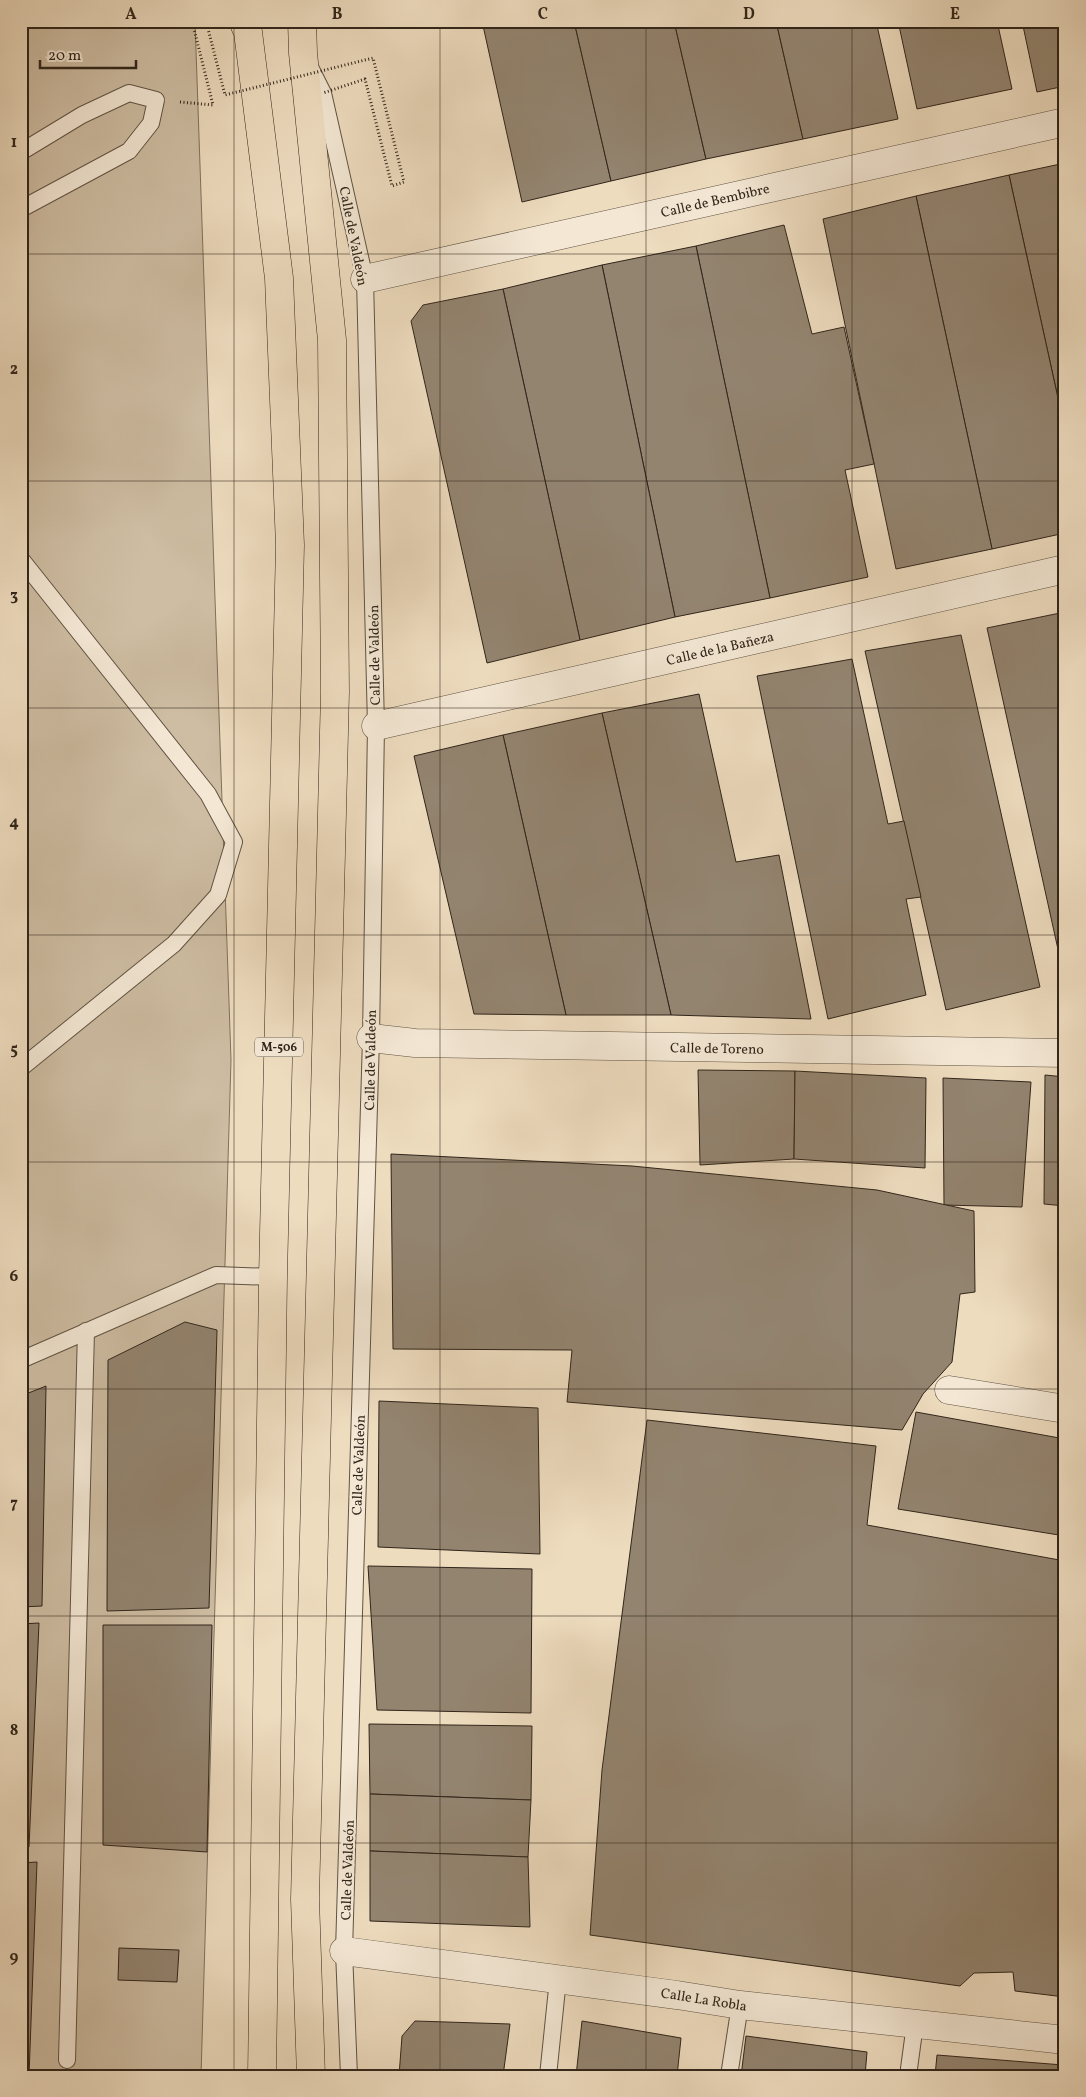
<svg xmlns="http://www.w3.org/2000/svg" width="1086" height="2097" viewBox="0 0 1086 2097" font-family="Vollkorn,serif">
<rect width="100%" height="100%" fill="#eedcbf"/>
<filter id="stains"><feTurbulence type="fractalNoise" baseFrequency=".004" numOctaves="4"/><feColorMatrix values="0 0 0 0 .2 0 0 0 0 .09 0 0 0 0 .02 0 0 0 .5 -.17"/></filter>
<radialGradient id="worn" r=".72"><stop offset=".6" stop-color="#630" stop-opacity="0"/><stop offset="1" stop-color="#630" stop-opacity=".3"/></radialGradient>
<path fill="#cebda3" stroke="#7f715e" d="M21 21H195L231 1060 201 2076H21Z"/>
<g fill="#938470" stroke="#30251a">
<path d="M482 21H574L611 181 522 202Z"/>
<path d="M574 21H674L706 159 611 181Z"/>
<path d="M674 21H776L803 139 706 159Z"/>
<path d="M776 21H876L898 119 803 139Z"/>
<path d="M898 21H997L1012 89 917 109Z"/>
<path d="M1022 21H1065V86L1037 92Z"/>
<path d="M1065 163V430L1009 175Z"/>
<path d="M1009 175 1065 430V533L992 549 916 196Z"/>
<path d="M916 196 992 549 896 569 823 219Z"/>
<path d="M784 225 812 334 844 327 874 464 845 470 868 577 770 598 696 246Z"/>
<path d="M696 246 770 598 675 617 602 265Z"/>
<path d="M602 265 675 617 580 640 503 289Z"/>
<path d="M503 289 580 640 487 663 411 321 423 305Z"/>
<path d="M1065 612V981L987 628Z"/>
<path d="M961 635 1040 987 946 1010 865 651Z"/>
<path d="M852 659 888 824 904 821 921 897 906 899 926 995 828 1019 757 676Z"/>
<path d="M699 694 736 862 779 855 811 1019 671 1015 602 713Z"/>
<path d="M602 713 671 1015H566L503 735Z"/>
<path d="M503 735 566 1015 474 1014 414 756Z"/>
<path d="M698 1070 795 1071 794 1159 700 1165Z"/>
<path d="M795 1071 926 1078 925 1168 794 1159Z"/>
<path d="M1045 1075 1065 1077V1206L1044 1204Z"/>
<path d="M943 1078 1031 1082 1022 1207 944 1205Z"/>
<path d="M391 1154 632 1166 877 1190 974 1211 975 1292 960 1294 952 1362 923 1394 902 1430 567 1402 572 1350 393 1349Z"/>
<path d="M185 1322 217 1330 209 1608 107 1611 108 1360Z"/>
<path d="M46 1386 42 1606 21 1607V1396Z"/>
<path d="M379 1401 538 1408 540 1554 378 1547Z"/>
<path d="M916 1412 1065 1439V1536L898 1509Z"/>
<path d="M647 1420 876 1446 867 1525 1065 1561V1997L1015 1991 1013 1972 974 1973 960 1986 590 1935 602 1770Z"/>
<path d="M368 1566 532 1569 531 1713 377 1710Z"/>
<path d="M39 1623 29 1847H21V1624Z"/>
<path d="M103 1625H212L207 1852 103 1845Z"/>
<path d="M369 1724 532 1726 531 1800 370 1794Z"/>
<path d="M370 1794 531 1800 528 1857 370 1851Z"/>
<path d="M370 1851 528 1857 530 1927 370 1921Z"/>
<path d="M37 1862 29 2076H21V1863Z"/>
<path d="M119 1948 179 1950 177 1982 118 1980Z"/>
<path d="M415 2021 510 2024 503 2076H399L402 2036Z"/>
<path d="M582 2021 681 2038 677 2076H576Z"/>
<path d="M746 2036 867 2052 865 2076H741Z"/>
<path d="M937 2055 1063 2065 1062 2076H935Z"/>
</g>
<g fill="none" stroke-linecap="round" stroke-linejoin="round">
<defs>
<g id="service">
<path d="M311 69 323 93 365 279 376 726 371 1038 344 1951 349 2076"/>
<path d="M21 152 82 115 129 93 156 100 151 123 129 151 21 209"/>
<path d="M21 559 208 794 234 842 218 895 174 944 21 1068"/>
<path d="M21 1360 216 1275 273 1277"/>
<path d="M67 2060 86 1331"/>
<path d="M548 2076 558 1979"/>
<path d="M729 2076 740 2005"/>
<path d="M908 2076 915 2024"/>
</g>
<g id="minor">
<path d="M365 279 1065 122"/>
<path d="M376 726 1065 569"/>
<path d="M371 1038 415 1043 1065 1053"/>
<path d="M949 1390 1065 1409"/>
<path d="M344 1951 677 1995 740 2005 1065 2040"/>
</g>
<g id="primary">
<path d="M243 21 248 32 279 278 290 545 273 1277 262 2076"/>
<path d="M302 21 303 53 332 340 335 692 305 1899 311 2076"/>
</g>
</defs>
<use href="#service" stroke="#605343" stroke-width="18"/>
<use href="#minor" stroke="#605343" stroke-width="29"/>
<use href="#primary" stroke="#30251a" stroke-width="29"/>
<path stroke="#30251a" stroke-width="3" stroke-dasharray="1 2.5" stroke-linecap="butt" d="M180 102 213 105 192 21"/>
<use href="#service" stroke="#f4e8d5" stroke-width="16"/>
<use href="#minor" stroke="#f4e8d5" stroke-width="28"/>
<use href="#primary" stroke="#eedcbf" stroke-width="28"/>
<path stroke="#30251a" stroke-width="3" stroke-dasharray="1 2.5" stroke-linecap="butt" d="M206 21 225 95 373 58 404 182 392 186 365 79 323 93"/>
</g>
<path fill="none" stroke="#30251a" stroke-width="1" stroke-opacity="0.55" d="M234 21V2076M440 21V2076M646 21V2076M852 21V2076M21 254H1065M21 481H1065M21 708H1065M21 935H1065M21 1162H1065M21 1389H1065M21 1616H1065M21 1843H1065"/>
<g text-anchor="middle" stroke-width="4.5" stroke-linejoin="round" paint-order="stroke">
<rect fill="#f4e8d5" stroke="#6b6052" stroke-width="1" x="255" y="1037.5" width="48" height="19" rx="4"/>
<g font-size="12" font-weight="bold" fill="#30251a">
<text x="279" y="1051">M-506</text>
</g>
<g font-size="14" fill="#30251a" stroke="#f4e8d5">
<text transform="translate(715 200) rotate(-13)" y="5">Calle de Bembibre</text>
<text transform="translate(354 236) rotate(79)" y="5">Calle de Valdeón</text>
<text transform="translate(720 648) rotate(-13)" y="5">Calle de la Bañeza</text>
<text transform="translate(374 655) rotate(-91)" y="5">Calle de Valdeón</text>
<text transform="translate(717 1048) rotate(1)" y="5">Calle de Toreno</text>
<text transform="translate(370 1060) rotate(-89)" y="5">Calle de Valdeón</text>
<text transform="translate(358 1465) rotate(-88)" y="5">Calle de Valdeón</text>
<text transform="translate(347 1870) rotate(-88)" y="5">Calle de Valdeón</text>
<text transform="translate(704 1999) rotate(9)" y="5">Calle La Robla</text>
</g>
</g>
<rect width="1086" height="2097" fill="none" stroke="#eedcbf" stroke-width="55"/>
<path d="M40 60v8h96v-8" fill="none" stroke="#30251a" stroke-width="2.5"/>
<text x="48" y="60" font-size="15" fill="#30251a" stroke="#f4e8d5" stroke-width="4" paint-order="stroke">20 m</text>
<rect x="28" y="28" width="1030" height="2042" fill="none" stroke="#30251a" stroke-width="2"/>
<g font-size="16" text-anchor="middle" font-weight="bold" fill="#30251a">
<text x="131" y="19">A</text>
<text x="337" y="19">B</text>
<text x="543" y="19">C</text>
<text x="749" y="19">D</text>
<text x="955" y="19">E</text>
<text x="14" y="147">1</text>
<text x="14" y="374">2</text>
<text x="14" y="600">3</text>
<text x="14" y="827">4</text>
<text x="14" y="1054">5</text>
<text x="14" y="1281">6</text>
<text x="14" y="1508">7</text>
<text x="14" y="1735">8</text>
<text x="14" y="1962">9</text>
</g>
<rect width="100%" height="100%" filter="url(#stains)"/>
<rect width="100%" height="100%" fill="url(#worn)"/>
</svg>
